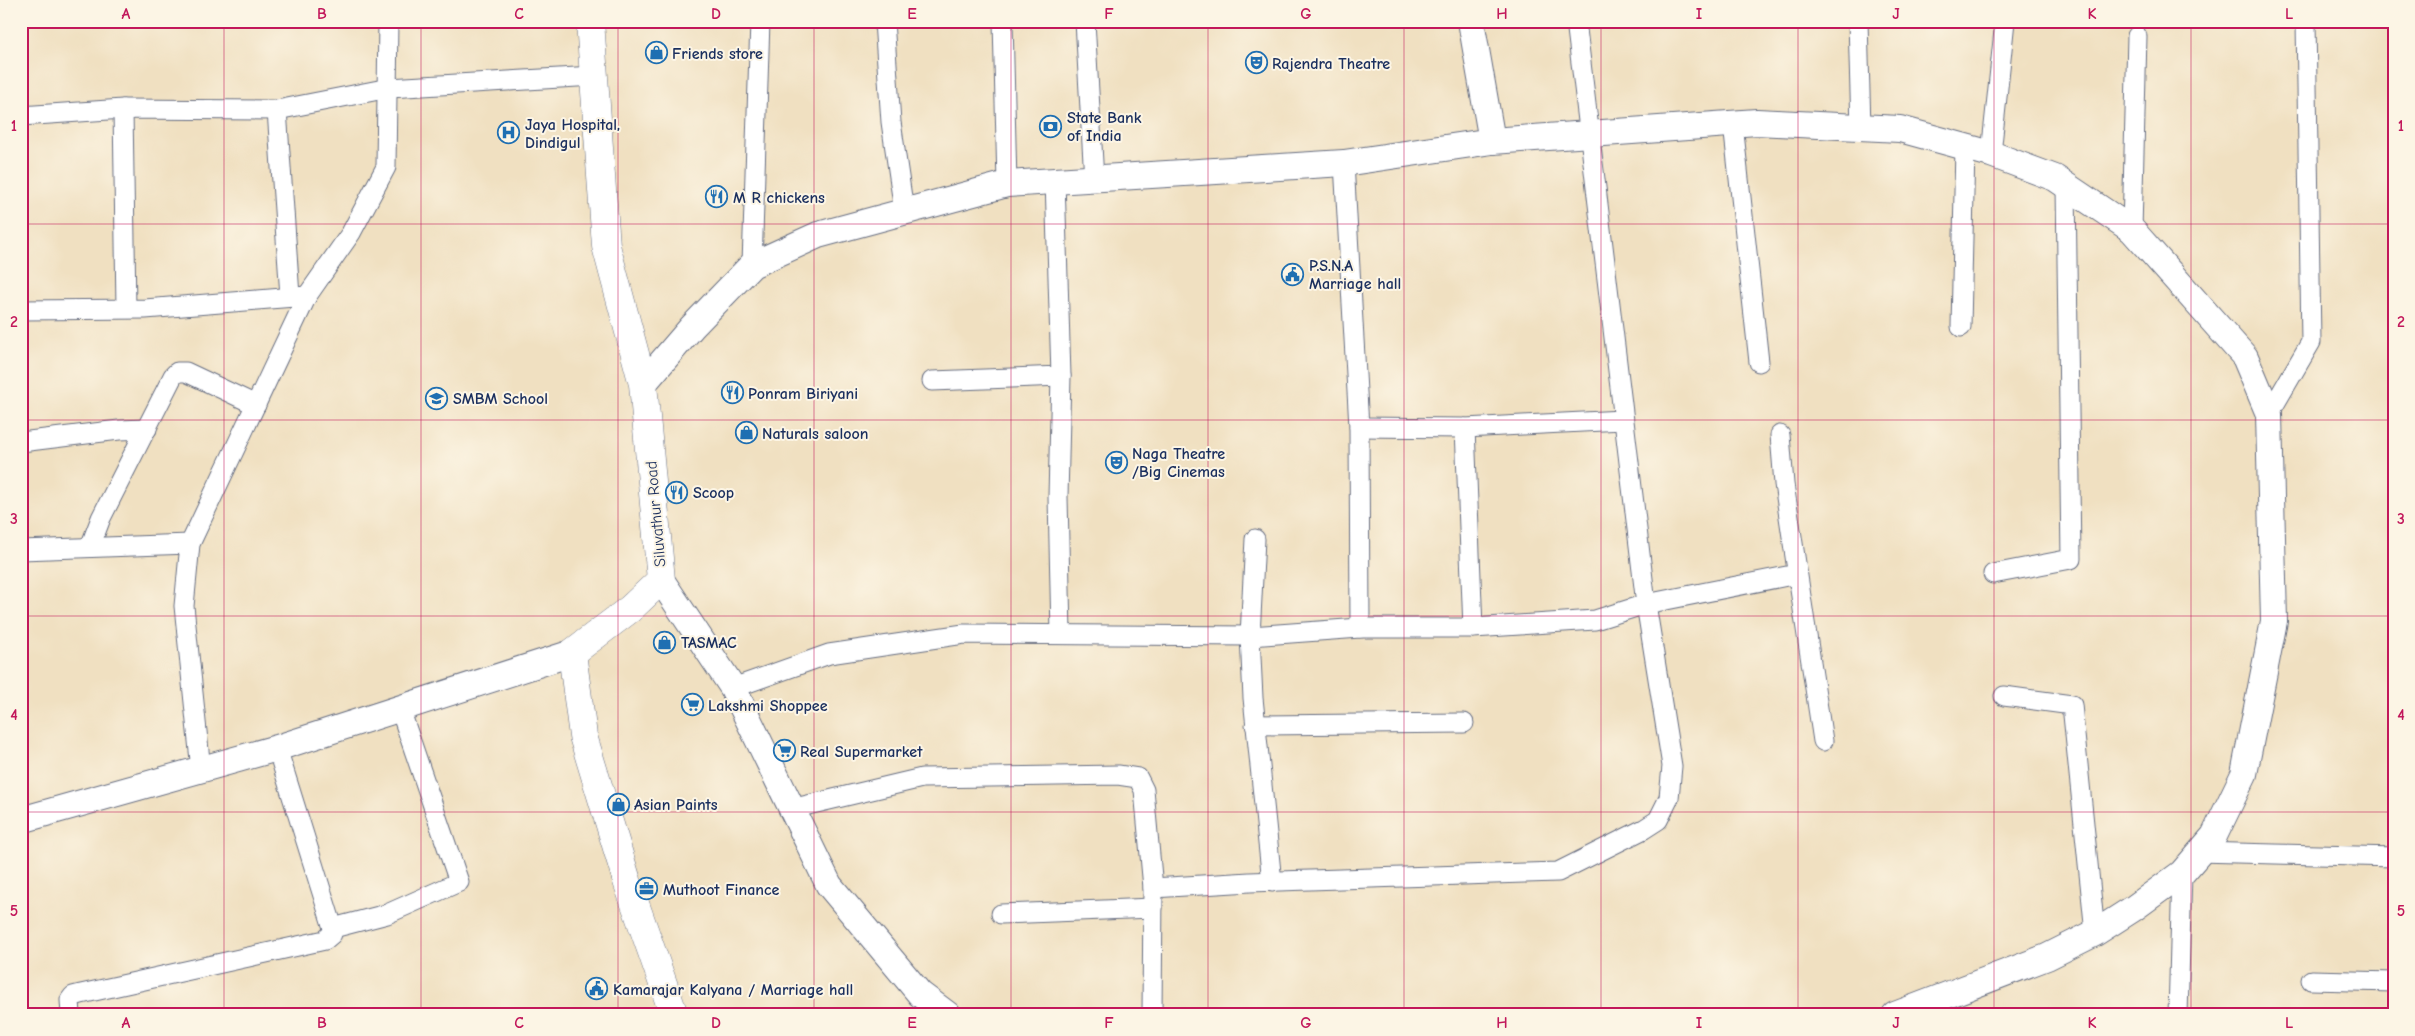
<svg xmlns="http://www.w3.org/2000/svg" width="2415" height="1036" viewBox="0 0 2415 1036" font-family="'Comic Neue',sans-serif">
<rect width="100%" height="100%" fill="#fcf5e5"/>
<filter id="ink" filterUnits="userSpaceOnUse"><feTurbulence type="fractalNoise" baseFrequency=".02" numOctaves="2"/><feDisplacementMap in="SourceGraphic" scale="10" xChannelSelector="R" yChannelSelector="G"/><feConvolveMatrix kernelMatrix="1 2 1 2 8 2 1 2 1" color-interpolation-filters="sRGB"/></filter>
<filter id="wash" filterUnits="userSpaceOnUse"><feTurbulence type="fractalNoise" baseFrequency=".0096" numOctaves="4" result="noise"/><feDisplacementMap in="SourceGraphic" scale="20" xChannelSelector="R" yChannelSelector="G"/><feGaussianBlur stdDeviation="1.12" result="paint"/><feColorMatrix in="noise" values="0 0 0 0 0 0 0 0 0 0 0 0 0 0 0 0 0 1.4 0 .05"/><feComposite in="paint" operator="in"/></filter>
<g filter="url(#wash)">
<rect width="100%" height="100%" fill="#f0e0c1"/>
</g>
<g filter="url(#ink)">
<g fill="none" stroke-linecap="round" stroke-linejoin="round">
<defs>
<g id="street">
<path d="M884 21 891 122 904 211"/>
<path d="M1003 21 1007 184"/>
<path d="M1085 21 1094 180"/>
<path d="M1858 21 1861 128"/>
<path d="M123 109 126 308"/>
<path d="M277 110 290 296"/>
<path d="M21 116 123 109 277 110 389 88 594 76"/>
<path d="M1733 124 1759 362"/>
<path d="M1991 154 2005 21"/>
<path d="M1344 163 1359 427 1360 628"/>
<path d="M1055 180 1061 376 1058 497 1061 634"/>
<path d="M2132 230 2137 36"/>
<path d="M752 265 760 21"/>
<path d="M21 310 145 309 307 296"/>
<path d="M1961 327 1965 148"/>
<path d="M932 381 1061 376"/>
<path d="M2269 414 2311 342 2306 21"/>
<path d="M1359 427 1465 428 1623 420"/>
<path d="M1465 428 1473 628"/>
<path d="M1780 435 1784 484 1823 741"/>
<path d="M21 442 119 430 147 429"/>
<path d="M1255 539 1250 636 1253 698 1272 882"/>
<path d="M90 547 101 518 173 376 177 372H186L256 405"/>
<path d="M21 550 190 544"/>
<path d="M1993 574 2071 559 2066 186"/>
<path d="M733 688 829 654 964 634 1250 636 1360 628H1473L1595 620 1646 604 1797 574"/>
<path d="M2004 696 2072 705 2095 933"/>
<path d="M1255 725 1464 723"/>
<path d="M201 770 184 606 190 544 307 296 351 233 386 167 388 21"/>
<path d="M791 809 922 778 1118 775 1138 778 1144 790 1153 888 1152 1015"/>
<path d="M2198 852 2394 857"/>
<path d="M1153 888 1250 882 1558 872 1644 829 1658 820 1669 798 1672 766 1646 604 1576 21"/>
<path d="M1001 914 1153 908"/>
<path d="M333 928 387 914 459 882 400 709"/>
<path d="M2311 980 2394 982"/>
<path d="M71 1015 70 1000 73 996 81 994 325 940 332 934 333 928 277 748"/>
<path d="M2178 1015 2182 873"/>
</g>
<g id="secondary">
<path d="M1471 21 1492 141"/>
<path d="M643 384 692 327 752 265 818 235 1007 184 1344 163 1492 141 1757 122 1900 129 1991 154 2055 178 2132 230 2245 357 2269 414 2274 621 2244 774 2214 836 2182 873 2134 908 2095 933 2047 957 1895 1015"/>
<path d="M661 580 733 688 829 885 920 994 948 1015"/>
<path d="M21 820 277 748 572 653"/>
</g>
<path id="primary" d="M590 21 606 246 643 384 661 580 630 609 572 653 583 736 627 881 674 1015"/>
</defs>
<use href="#street" stroke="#666d81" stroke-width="21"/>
<use href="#secondary" stroke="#666d81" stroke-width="28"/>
<use href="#primary" stroke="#666d81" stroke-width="29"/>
<use href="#street" stroke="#fff" stroke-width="19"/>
<use href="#secondary" stroke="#fff" stroke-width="26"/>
<use href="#primary" stroke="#fff" stroke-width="28"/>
</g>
</g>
<path fill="none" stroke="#c2185b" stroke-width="1" stroke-opacity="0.55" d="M224 21V1015M421 21V1015M618 21V1015M814 21V1015M1011 21V1015M1208 21V1015M1404 21V1015M1601 21V1015M1798 21V1015M1994 21V1015M2191 21V1015M21 224H2394M21 420H2394M21 616H2394M21 812H2394"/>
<defs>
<symbol id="shop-ring" viewBox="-11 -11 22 22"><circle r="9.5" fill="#fcf5e5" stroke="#1f6fb2" stroke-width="1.5"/><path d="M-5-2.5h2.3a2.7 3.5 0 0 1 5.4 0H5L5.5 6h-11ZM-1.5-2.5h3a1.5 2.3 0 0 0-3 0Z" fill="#1f6fb2"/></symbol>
<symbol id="theatre-ring" viewBox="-11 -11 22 22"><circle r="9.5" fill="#fcf5e5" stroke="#1f6fb2" stroke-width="1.5"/><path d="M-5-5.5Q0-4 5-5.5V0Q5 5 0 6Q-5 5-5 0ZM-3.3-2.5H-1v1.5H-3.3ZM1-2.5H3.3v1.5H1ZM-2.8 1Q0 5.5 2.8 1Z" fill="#1f6fb2"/></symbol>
<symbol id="bank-ring" viewBox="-11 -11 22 22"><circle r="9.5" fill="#fcf5e5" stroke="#1f6fb2" stroke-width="1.5"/><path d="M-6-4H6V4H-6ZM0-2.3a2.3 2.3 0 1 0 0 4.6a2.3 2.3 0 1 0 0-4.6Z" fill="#1f6fb2"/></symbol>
<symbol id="hospital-ring" viewBox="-11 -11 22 22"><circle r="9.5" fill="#fcf5e5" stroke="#1f6fb2" stroke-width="1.5"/><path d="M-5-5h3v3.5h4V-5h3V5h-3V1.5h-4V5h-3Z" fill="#1f6fb2"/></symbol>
<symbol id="restaurant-ring" viewBox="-11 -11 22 22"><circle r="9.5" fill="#fcf5e5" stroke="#1f6fb2" stroke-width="1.5"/><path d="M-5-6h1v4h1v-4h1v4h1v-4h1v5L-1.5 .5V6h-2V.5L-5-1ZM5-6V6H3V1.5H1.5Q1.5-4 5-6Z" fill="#1f6fb2"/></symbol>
<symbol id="civic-ring" viewBox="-11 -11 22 22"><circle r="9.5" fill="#fcf5e5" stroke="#1f6fb2" stroke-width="1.5"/><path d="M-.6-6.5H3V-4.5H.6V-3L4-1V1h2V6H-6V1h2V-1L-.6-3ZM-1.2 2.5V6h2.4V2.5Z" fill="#1f6fb2"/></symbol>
<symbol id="school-ring" viewBox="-11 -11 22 22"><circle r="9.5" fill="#fcf5e5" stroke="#1f6fb2" stroke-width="1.5"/><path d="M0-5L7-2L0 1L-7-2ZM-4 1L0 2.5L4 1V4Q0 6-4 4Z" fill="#1f6fb2"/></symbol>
<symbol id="supermarket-ring" viewBox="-11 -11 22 22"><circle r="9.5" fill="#fcf5e5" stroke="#1f6fb2" stroke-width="1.5"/><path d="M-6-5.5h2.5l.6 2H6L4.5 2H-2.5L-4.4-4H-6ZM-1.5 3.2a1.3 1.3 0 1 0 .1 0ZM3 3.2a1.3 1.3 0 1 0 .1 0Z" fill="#1f6fb2"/></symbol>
<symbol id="office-ring" viewBox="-11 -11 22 22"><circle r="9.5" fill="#fcf5e5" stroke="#1f6fb2" stroke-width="1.5"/><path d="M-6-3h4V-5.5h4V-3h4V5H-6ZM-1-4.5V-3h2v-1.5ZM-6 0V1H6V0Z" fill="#1f6fb2"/></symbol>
</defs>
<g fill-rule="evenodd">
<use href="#shop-ring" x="644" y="40" width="25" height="25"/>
<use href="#theatre-ring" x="1244" y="50" width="25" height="25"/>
<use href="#bank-ring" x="1038" y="114" width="25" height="25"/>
<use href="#hospital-ring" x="496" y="120" width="25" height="25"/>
<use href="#restaurant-ring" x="704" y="184" width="25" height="25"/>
<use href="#civic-ring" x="1280" y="262" width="25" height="25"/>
<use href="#restaurant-ring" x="720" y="380" width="25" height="25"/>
<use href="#school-ring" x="424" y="386" width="25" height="25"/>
<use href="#shop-ring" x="734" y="420" width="25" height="25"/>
<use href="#theatre-ring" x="1104" y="450" width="25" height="25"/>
<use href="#restaurant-ring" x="664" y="480" width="25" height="25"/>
<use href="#shop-ring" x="652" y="630" width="25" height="25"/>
<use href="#supermarket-ring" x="680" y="692" width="25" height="25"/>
<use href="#supermarket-ring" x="772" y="738" width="25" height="25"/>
<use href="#shop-ring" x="606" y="792" width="25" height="25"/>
<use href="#office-ring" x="634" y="876" width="25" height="25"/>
<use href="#civic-ring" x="584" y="976" width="25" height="25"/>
</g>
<g text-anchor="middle" stroke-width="4" stroke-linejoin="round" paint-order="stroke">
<g font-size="16" font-weight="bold" fill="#1b2f5e" stroke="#fcf5e5" text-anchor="start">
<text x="672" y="59">Friends store</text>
<text x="1272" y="69">Rajendra Theatre</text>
<text x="1067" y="123">State Bank<tspan x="1067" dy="18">of India</tspan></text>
<text x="525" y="130">Jaya Hospital,<tspan x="525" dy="18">Dindigul</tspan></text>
<text x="733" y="203">M R chickens</text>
<text x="1309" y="271">P.S.N.A<tspan x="1309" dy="18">Marriage hall</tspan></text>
<text x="748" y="399">Ponram Biriyani</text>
<text x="453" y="404">SMBM School</text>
<text x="762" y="439">Naturals saloon</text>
<text x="1132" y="459">Naga Theatre<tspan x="1132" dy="18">/Big Cinemas</tspan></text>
<text x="693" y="498">Scoop</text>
<text x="681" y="648">TASMAC</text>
<text x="708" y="711">Lakshmi Shoppee</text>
<text x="800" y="757">Real Supermarket</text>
<text x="634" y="810">Asian Paints</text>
<text x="663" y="895">Muthoot Finance</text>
<text x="613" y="995">Kamarajar Kalyana / Marriage hall</text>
</g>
<g font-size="16" fill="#1b2f5e" stroke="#fcf5e5">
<text transform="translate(655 514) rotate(-95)" y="6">Siluvathur Road</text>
</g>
</g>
<rect width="2415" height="1036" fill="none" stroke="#fcf5e5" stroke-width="55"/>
<rect x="28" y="28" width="2360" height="980" fill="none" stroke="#c2185b" stroke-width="2"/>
<g font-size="16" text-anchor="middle" font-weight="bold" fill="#c2185b">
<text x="126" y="19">A</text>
<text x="322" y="19">B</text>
<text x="519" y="19">C</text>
<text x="716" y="19">D</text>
<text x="912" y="19">E</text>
<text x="1109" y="19">F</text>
<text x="1306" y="19">G</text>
<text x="1502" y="19">H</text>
<text x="1699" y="19">I</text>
<text x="1896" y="19">J</text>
<text x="2092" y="19">K</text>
<text x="2289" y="19">L</text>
<text x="14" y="131">1</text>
<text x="2401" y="131">1</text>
<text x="14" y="327">2</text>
<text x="2401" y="327">2</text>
<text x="14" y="524">3</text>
<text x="2401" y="524">3</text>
<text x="14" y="720">4</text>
<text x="2401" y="720">4</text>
<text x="14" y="916">5</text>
<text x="2401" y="916">5</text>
<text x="126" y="1028">A</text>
<text x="322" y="1028">B</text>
<text x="519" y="1028">C</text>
<text x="716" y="1028">D</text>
<text x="912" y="1028">E</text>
<text x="1109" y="1028">F</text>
<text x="1306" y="1028">G</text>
<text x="1502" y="1028">H</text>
<text x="1699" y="1028">I</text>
<text x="1896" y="1028">J</text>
<text x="2092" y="1028">K</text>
<text x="2289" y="1028">L</text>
</g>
</svg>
